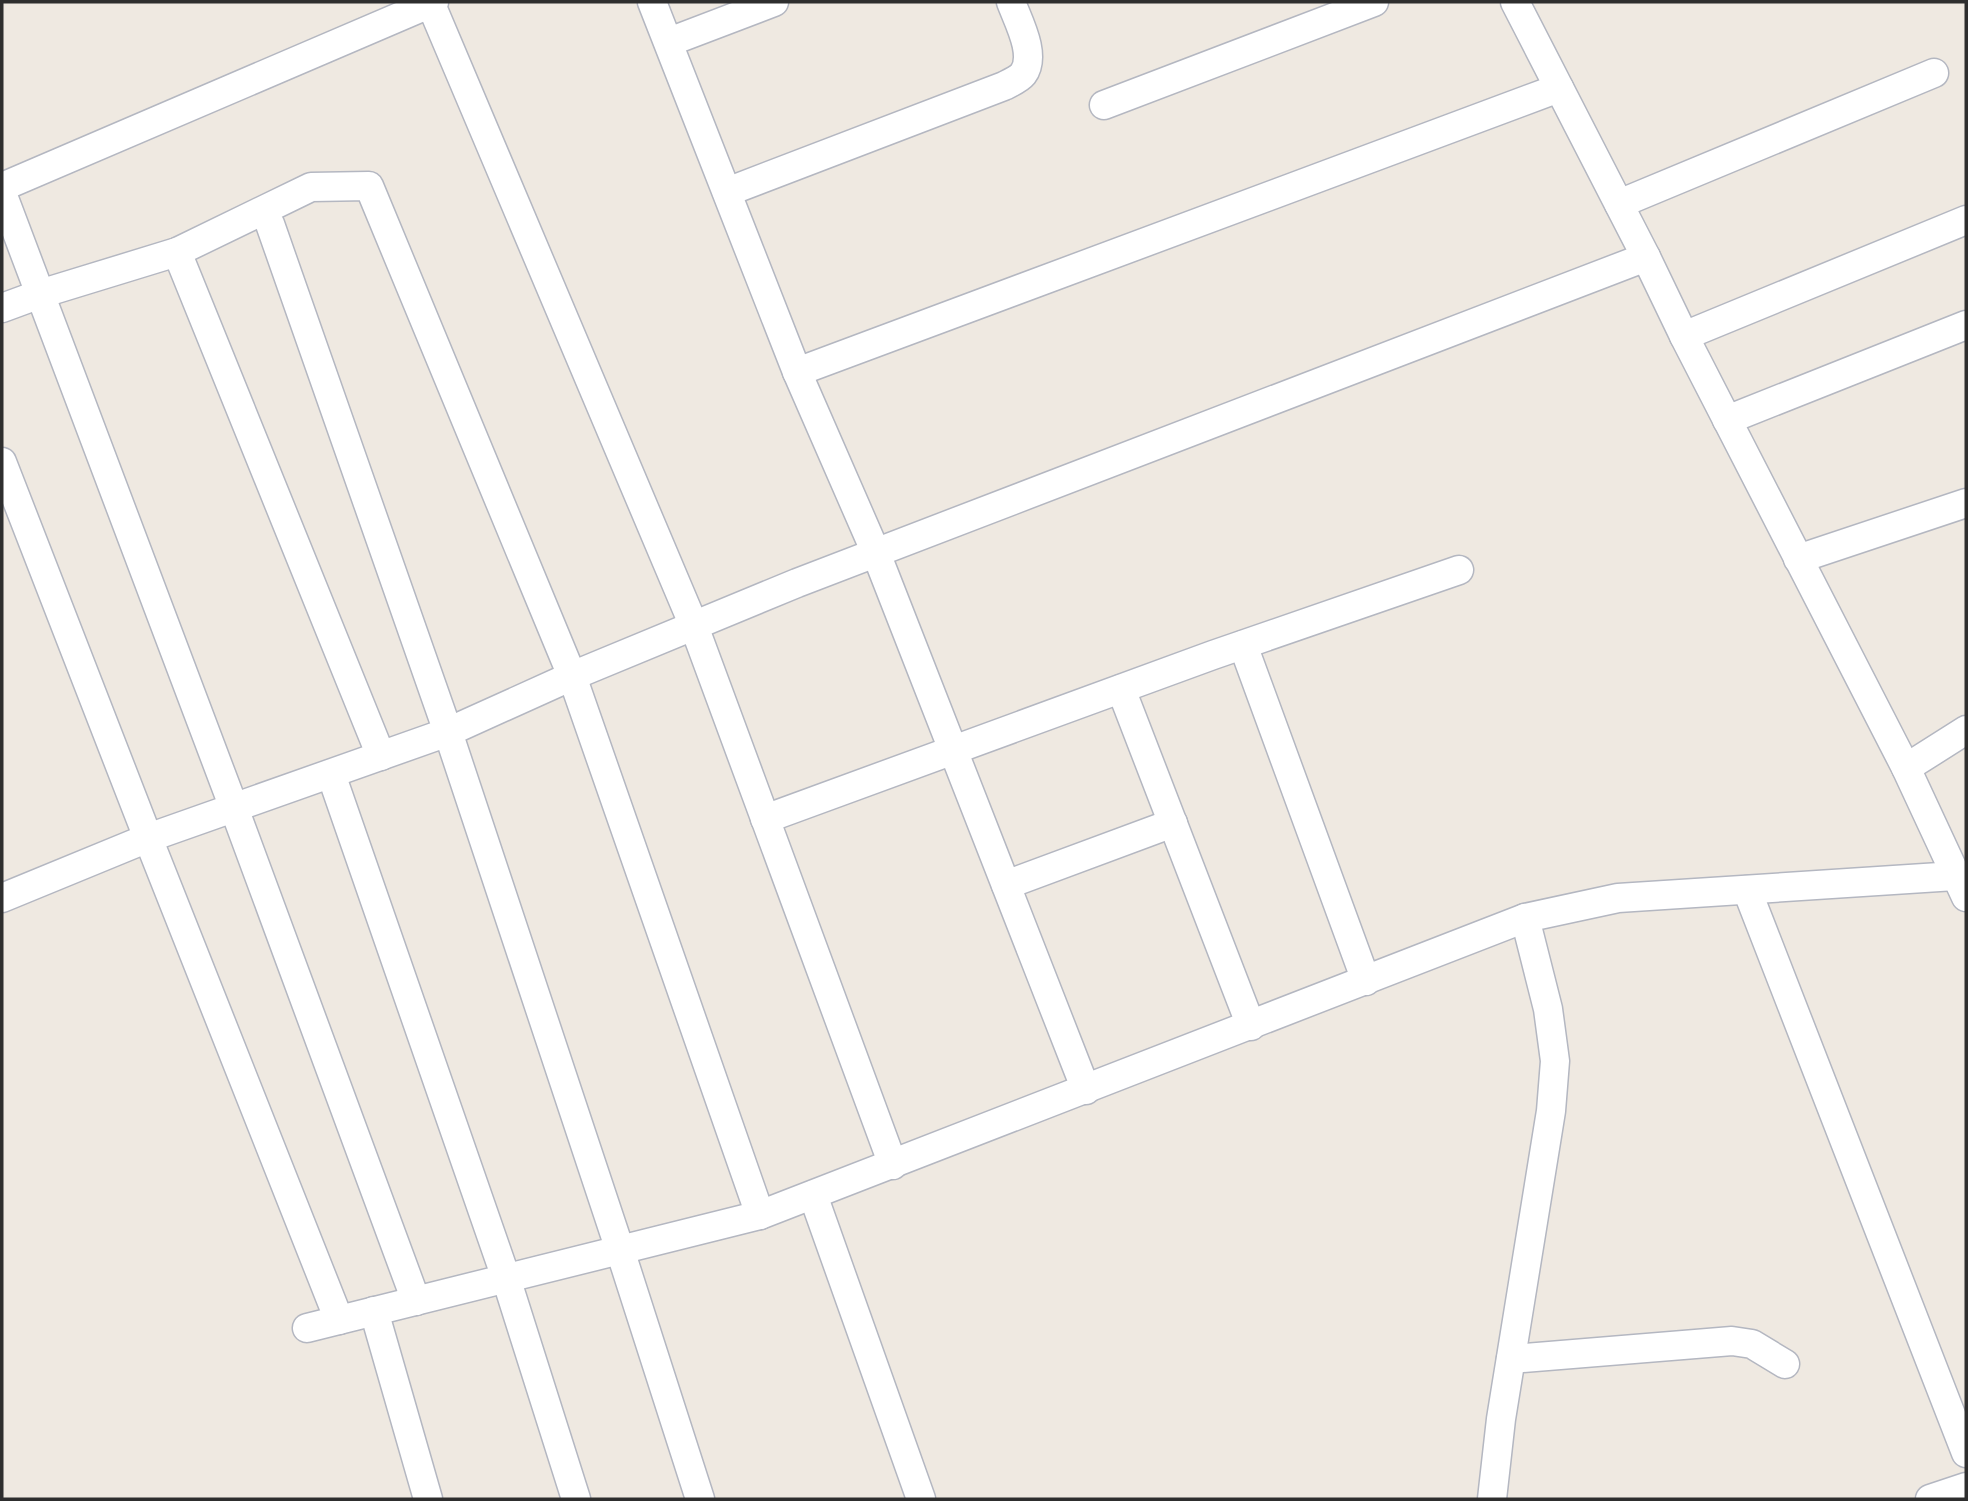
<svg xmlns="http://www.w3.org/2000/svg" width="1968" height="1501" viewBox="0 0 1968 1501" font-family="'Noto Sans',sans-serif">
<rect width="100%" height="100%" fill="#efe9e1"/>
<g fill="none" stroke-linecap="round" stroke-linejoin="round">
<defs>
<g id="street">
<path d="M430 2 694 626 893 1165"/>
<path d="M652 2 797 372 876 553 1086 1090"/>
<path d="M1515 2 1646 257 1684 336 1906 768 1966 897"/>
<path d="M669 42 774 2"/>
<path d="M1104 105 1374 2"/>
<path d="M2 187 434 2"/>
<path d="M727 192 1004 86C1010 83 1019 79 1023 74 1037 55 1018 21 1011 2"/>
<path d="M2 193 234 808 416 1301"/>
<path d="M1619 204 1934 73"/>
<path d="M270 224 448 732 620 1250 700 1499"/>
<path d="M177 252 381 756"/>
<path d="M2 308 40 294 177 252 311 187 369 186 572 676 760 1215"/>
<path d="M1684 336 1966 220"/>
<path d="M797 372 1559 88"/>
<path d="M1727 420 1966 325"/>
<path d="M2 462 148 838 339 1320"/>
<path d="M1798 559 1966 503"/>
<path d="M1243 645 1366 981"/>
<path d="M1121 689 1251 1026"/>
<path d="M1906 768 1966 730"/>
<path d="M331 774 506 1278 576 1499"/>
<path d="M765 819 1213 655 1459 570"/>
<path d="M1006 885 1173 823"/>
<path d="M1747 890 1966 1453"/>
<path d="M2 898 148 838 448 732 572 676 797 583 1646 257"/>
<path d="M813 1195 921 1499"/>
<path d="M374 1311 428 1499"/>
<path d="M307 1328 760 1215 1525 918 1618 898 1955 876"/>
<path d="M1511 1359 1732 1341 1752 1344 1785 1364"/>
<path d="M1492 1499 1501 1419 1551 1111 1555 1061 1548 1009 1525 918"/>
<path d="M1930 1499 1966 1487"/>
</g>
</defs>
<use href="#street" stroke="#b4b7c1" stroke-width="31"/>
<use href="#street" stroke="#fff" stroke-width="28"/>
</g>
<rect width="1968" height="1501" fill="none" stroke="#2e2e2e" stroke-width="7"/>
</svg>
